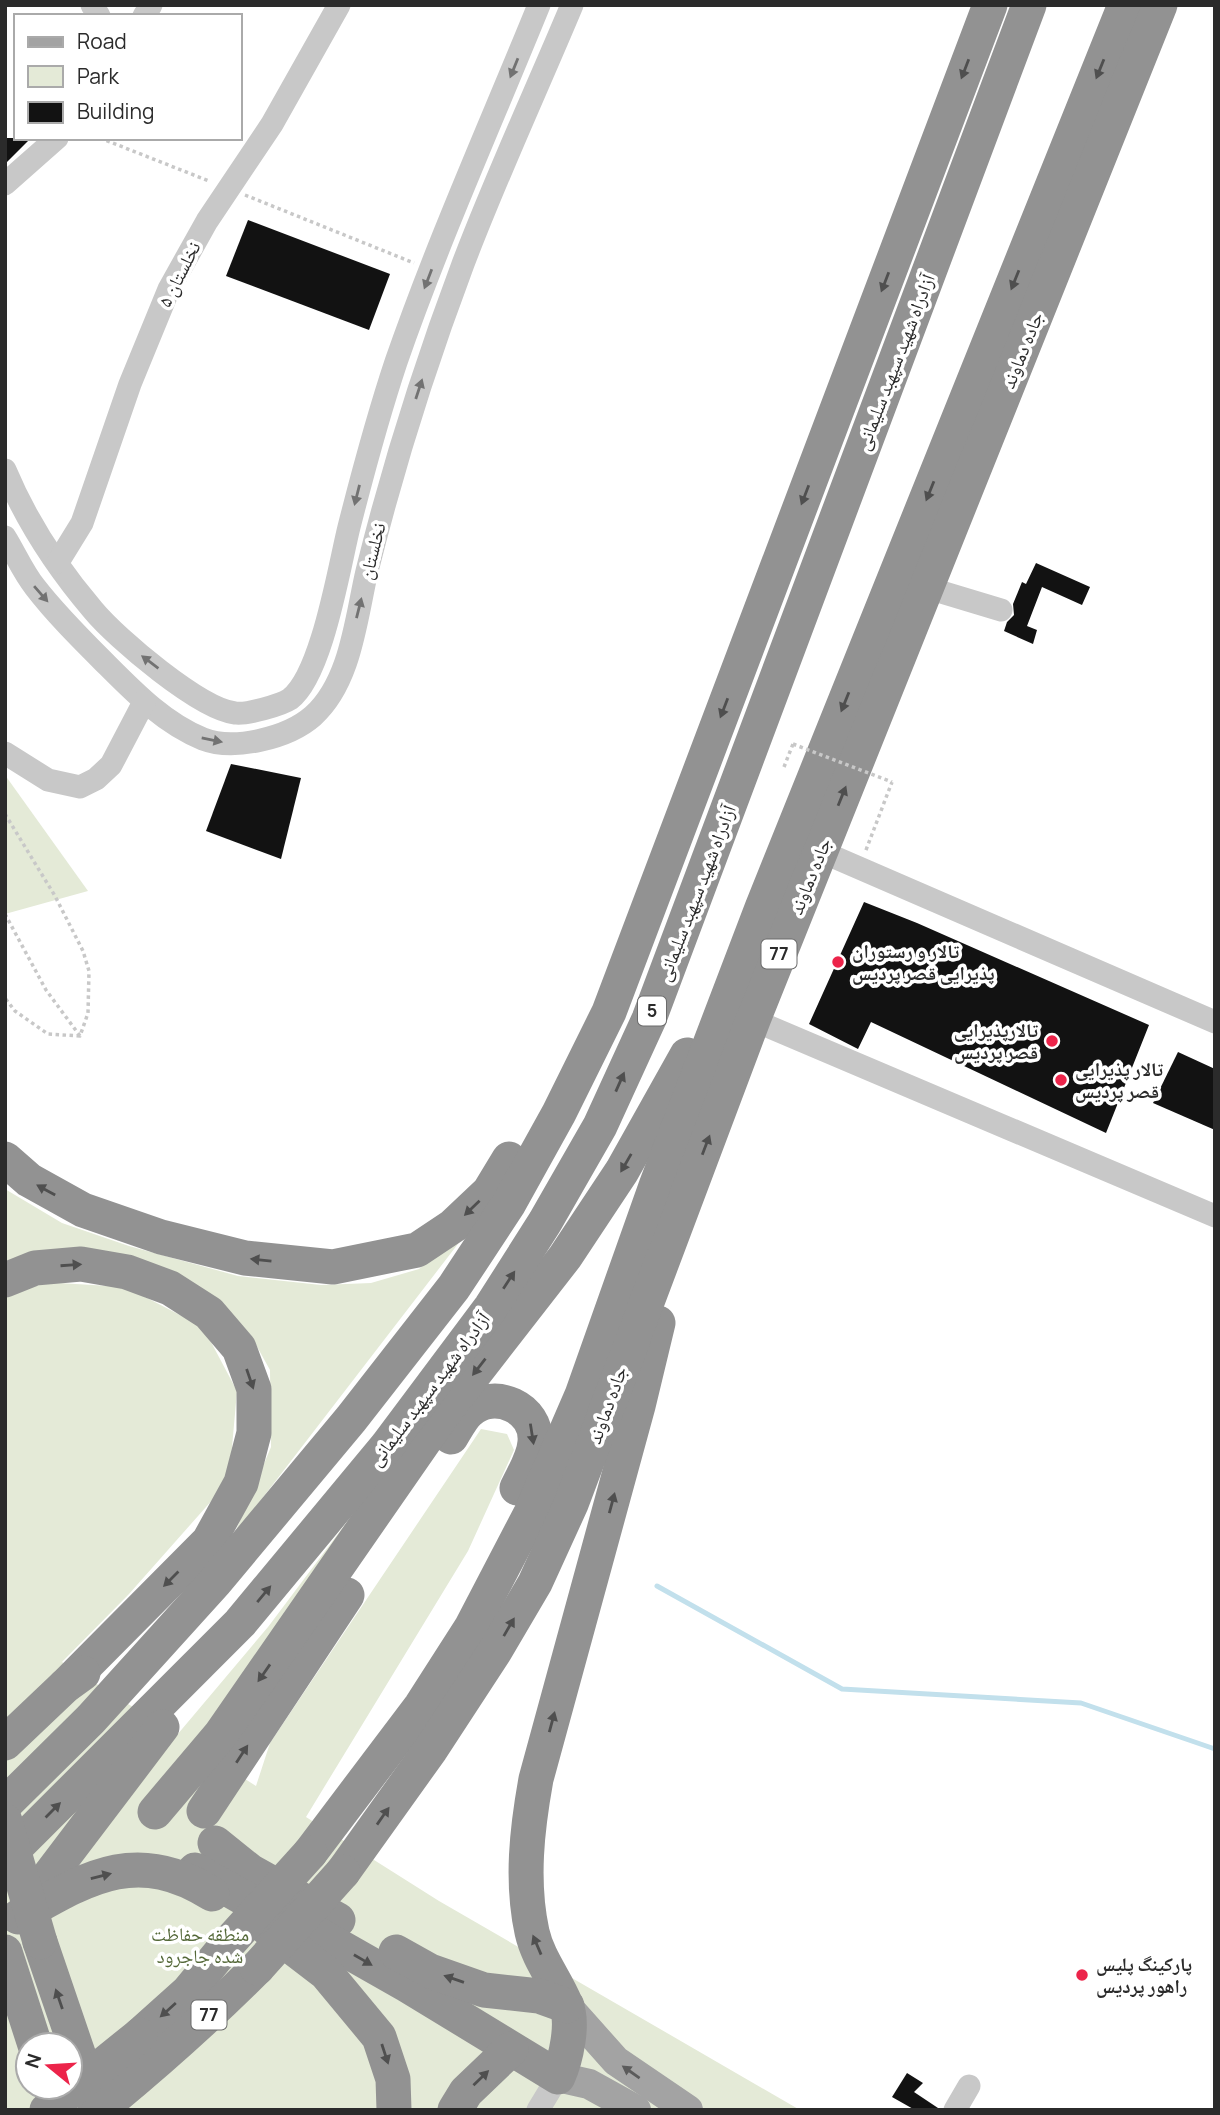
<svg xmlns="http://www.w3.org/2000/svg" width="1220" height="2115" viewBox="0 0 1220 2115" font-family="Manrope,'Noto Naskh Arabic',sans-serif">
<rect width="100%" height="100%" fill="#fff"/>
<g fill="#e4ead7" fill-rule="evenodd">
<path d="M5 775 88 891 5 914Z"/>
<path d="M5 1189 62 1223 129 1246 238 1276 321 1285 371 1283 419 1269 471 1227 234 1535 271 1447 270 1370 250 1334 216 1301 5 1266Z"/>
<path d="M42 1282 126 1287 203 1327 237 1391 229 1481 129 1594 62 1662 177 1735 268 1627 404 1446 195 1747 256 1786 270 1743 481 1429 507 1434 514 1450 468 1551 306 1817 439 1901 800 2110H5V1297ZM28 2045H70V2087H28Z"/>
</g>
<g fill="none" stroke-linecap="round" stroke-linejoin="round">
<path stroke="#c2e0ec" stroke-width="5" d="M657 1586 842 1689 1081 1703 1215 1749"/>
</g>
<g fill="#121212">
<path d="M5 138H31L5 164Z"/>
<path d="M248 220 390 274 369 330 226 276Z"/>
<path d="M1036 563 1090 587 1082 605 1042 587 1027 626 1037 630 1033 644 1004 631 1007 622 1014 615 1013 604 1022 582 1026 584Z"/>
<path d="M231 764 301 778 281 859 206 831Z"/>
<path d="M864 902 917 923 1149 1025 1106 1133 871 1022 858 1049 809 1024Z"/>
<path d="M1178 1052 1215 1069V1130L1153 1103Z"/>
<path d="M907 2073 923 2083 914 2092 941 2110H915L892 2097Z"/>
</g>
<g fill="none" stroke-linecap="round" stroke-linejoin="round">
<g stroke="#c8c8c8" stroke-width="3.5" stroke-dasharray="3.5 3.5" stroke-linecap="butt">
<path d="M100 138 209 181"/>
<path d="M245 195 414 263"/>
<path d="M784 767 793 744"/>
<path d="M5 814 55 896 83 951 89 971 88 1013 80 1036 48 1034 15 1011 5 998"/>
<path d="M866 850 892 782"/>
<path d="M5 914 46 990 80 1036"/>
</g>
<g stroke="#c8c8c8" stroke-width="23">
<path d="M92 5 99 16"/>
<path d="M144 16 151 5"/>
<path d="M5 184 57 138"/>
<path d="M5 470C26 520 58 569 93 610 117 639 200 709 235 713 246 715 281 705 290 699 322 675 339 567 349 527 363 472 378 416 396 362 438 241 491 123 539 5"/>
<path d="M5 537C15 553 23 572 35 587 55 613 79 637 102 660 132 690 163 723 203 739 234 751 288 738 313 716 351 682 356 618 367 571 393 466 425 365 463 264 496 177 536 91 572 5"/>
<path d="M58 562 82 523 130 384 169 289 207 221 272 124 339 5"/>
<path d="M928 588 1001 610"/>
<path d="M5 753 48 780 80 787 96 779 111 765 144 702"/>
<path d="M820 851 1215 1022"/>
<path d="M753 1020 1215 1216"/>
<path d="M538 2110 558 2077"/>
<path d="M955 2110 969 2086"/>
</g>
<g stroke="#a3a3a3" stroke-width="30">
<path d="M567 2006 616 2061 688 2110"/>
<path d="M558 2077 589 2084 636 2110"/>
</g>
<g stroke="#929292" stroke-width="35">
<path d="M5 1159 29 1180 83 1210 161 1237 245 1258 333 1267 417 1250 453 1226 489 1192 509 1159"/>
<path d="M5 1280 35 1268 81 1264 127 1272 170 1288 209 1313 239 1348 254 1389V1433L241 1483 209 1541 65 1686"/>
<path d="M451 1437C456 1429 462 1417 469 1411 494 1388 538 1408 535 1442 534 1458 524 1473 517 1488"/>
<path d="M5 1743 65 1686 83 1673"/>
<path d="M5 1804 91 1719 215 1582 351 1419 454 1287 508 1205 559 1113 609 1012 990 5"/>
<path d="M204 1811 347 1595"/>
<path d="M155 1812 221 1734 443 1414 565 1257 622 1171 687 1055"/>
<path d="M215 1843 250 1871 338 1920"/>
<path d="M310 1853 421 1706 471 1628 531 1513 582 1395 656 1186 762 908 1125 5"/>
<path d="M5 1858 240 1623 387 1446 491 1307 545 1222 600 1126 649 1019 1029 5"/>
<path d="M195 1870 270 1913 319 1935 407 1985 558 2077C566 2059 574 2023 566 2005 556 1980 538 1959 532 1932 521 1881 527 1829 536 1779L638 1406 658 1323"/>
<path d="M343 1872 431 1749 495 1651 535 1583 571 1504 753 1020 1160 5"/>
<path d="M27 1905 162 1727"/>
<path d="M18 1917C87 1878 136 1846 212 1894"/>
<path d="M266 1927 326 1973 379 2037 393 2079 394 2110"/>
<path d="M40 1942 96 2106"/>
<path d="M5 1952 35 2045"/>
<path d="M396 1952 430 1971 484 1990 539 1996 567 2006"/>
<path d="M140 2035 188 1992 225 1947"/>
<path d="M99 2110C154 2065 207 2018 257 1968"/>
<path d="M455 2110 466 2092 511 2049"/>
</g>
<path stroke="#c8c8c8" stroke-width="3.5" stroke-dasharray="3.5 3.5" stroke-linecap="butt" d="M793 744 892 782"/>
<g stroke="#929292" stroke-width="35">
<path d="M5 1821 40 1942"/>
<path d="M225 1947 310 1853"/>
<path d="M257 1968 343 1872"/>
<path d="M47 2110 140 2035"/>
</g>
</g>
<defs><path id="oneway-solid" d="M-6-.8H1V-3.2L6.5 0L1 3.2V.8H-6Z" transform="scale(1.75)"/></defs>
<g fill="#727272">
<use href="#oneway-solid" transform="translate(514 68) rotate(112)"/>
<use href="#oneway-solid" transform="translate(428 279) rotate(111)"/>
<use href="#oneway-solid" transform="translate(419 389) rotate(-72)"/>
<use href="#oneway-solid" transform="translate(357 495) rotate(104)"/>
<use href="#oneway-solid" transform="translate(41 594) rotate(49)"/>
<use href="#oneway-solid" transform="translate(359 608) rotate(-76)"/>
<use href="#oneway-solid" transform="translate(150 662) rotate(-143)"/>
<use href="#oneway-solid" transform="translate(212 740) rotate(11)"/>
</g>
<g fill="#4f4f4f">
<use href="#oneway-solid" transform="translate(965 69) rotate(111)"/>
<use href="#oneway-solid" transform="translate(1100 69) rotate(112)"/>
<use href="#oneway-solid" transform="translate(1015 280) rotate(112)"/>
<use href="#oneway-solid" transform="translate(885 282) rotate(111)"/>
<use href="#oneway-solid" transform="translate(930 491) rotate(112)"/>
<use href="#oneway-solid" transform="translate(805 495) rotate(111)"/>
<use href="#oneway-solid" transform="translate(845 702) rotate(112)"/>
<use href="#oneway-solid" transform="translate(724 708) rotate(111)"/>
<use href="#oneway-solid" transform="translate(842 796) rotate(-68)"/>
<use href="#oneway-solid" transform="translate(620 1082) rotate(-66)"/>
<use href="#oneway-solid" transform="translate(706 1145) rotate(-69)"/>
<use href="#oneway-solid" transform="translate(626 1163) rotate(120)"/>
<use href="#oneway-solid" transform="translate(46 1190) rotate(-151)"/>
<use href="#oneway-solid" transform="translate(472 1208) rotate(136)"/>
<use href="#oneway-solid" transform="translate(261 1260) rotate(-174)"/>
<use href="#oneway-solid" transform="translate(71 1265) rotate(-4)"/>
<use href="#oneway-solid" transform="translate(509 1280) rotate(-57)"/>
<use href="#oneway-solid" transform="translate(479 1367) rotate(128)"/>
<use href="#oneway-solid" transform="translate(250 1379) rotate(71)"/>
<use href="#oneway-solid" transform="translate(532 1434) rotate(81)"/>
<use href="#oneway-solid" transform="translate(612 1503) rotate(-75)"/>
<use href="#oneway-solid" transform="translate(171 1579) rotate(135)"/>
<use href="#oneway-solid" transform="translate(264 1594) rotate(-50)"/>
<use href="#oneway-solid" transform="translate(509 1627) rotate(-60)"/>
<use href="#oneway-solid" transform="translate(264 1673) rotate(125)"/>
<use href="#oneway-solid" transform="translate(552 1722) rotate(-75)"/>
<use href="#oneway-solid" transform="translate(242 1754) rotate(-57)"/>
<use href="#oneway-solid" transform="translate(53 1810) rotate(-45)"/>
<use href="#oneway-solid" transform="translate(383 1816) rotate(-55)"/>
<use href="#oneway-solid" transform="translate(101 1876) rotate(-14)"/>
<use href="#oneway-solid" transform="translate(537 1945) rotate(-113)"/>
<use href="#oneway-solid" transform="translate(363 1960) rotate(30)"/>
<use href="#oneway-solid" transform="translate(454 1979) rotate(-161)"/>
<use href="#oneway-solid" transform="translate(59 1999) rotate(-109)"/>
<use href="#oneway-solid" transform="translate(168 2010) rotate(138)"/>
<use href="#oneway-solid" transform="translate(385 2054) rotate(72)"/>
<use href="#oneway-solid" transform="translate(481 2078) rotate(-44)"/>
</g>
<use fill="#5b5b5b" href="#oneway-solid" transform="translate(631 2072) rotate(-145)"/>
<g fill="#ec244a" stroke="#fff" stroke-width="2.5">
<circle cx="838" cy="962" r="7"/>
<circle cx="1052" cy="1041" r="7"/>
<circle cx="1061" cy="1080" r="7"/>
<circle cx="1082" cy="1975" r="7"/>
</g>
<g text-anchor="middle" stroke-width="7" stroke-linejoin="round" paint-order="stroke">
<g fill="#fff" stroke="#6b6b6b" stroke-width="2">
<rect x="761.5" y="939.5" width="35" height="29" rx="5"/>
<rect x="638" y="996.5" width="28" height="29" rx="5"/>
<rect x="191.5" y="2000.5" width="35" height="29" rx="5"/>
</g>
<g font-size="18" font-weight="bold" fill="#2b2b2b">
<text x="779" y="960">77</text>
<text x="652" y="1017">5</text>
<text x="209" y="2021">77</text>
</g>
<g font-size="19" fill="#2b2b2b" stroke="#fff">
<text transform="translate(179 274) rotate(-63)" y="7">نخلستان ۵</text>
<text transform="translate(1022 350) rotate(-68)" y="7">جاده دماوند</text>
<text transform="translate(895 362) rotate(-69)" y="7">آزادراه شهید سپهبد سلیمانی</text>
<text transform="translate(372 551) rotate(-76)" y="7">نخلستان</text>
<text transform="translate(810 876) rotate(-68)" y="7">جاده دماوند</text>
<text transform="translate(696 893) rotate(-69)" y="7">آزادراه شهید سپهبد سلیمانی</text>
<text transform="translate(429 1389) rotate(-53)" y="7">آزادراه شهید سپهبد سلیمانی</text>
<text transform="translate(607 1405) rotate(-70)" y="7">جاده دماوند</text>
</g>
<g font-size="19" font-weight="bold" fill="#2b2b2b" stroke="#fff" text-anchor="start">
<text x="852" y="958">تالار و رستوران<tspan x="852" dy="22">پذیرایی قصر پردیس</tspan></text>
<text x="1038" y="1037" text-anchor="end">تالارپذیرایی<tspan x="1038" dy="22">قصر پردیس</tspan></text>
<text x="1075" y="1076">تالار پذیرایی<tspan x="1075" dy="22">قصر پردیس</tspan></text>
<text x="1096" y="1971">پارکینگ پلیس<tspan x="1096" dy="22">راهور پردیس</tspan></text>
</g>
<g font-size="19" fill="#546838" stroke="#fff">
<text x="200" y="1941">منطقه حفاظت<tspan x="200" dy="22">شده جاجرود</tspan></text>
</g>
</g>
<rect width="1220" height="2115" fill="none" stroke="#2b2b2b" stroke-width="14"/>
<rect x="14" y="14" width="228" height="126" fill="#ffffff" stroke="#aaaaaa" stroke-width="2"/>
<rect x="28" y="37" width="35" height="10" fill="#a3a3a3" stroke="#aaaaaa" stroke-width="2"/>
<text x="77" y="49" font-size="21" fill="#2b2b2b">Road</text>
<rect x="28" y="66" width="35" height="21" fill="#e4ead7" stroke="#aaaaaa" stroke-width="2"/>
<text x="77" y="84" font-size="21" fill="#2b2b2b">Park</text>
<rect x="28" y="102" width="35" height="21" fill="#121212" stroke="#aaaaaa" stroke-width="2"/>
<text x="77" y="119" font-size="21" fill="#2b2b2b">Building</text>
<g transform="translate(49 2066) rotate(288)"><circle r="33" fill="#ffffff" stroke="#aaaaaa" stroke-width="2"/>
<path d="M0-5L12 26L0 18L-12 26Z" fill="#ec244a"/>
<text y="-10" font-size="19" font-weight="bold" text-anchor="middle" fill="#2b2b2b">N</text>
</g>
</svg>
